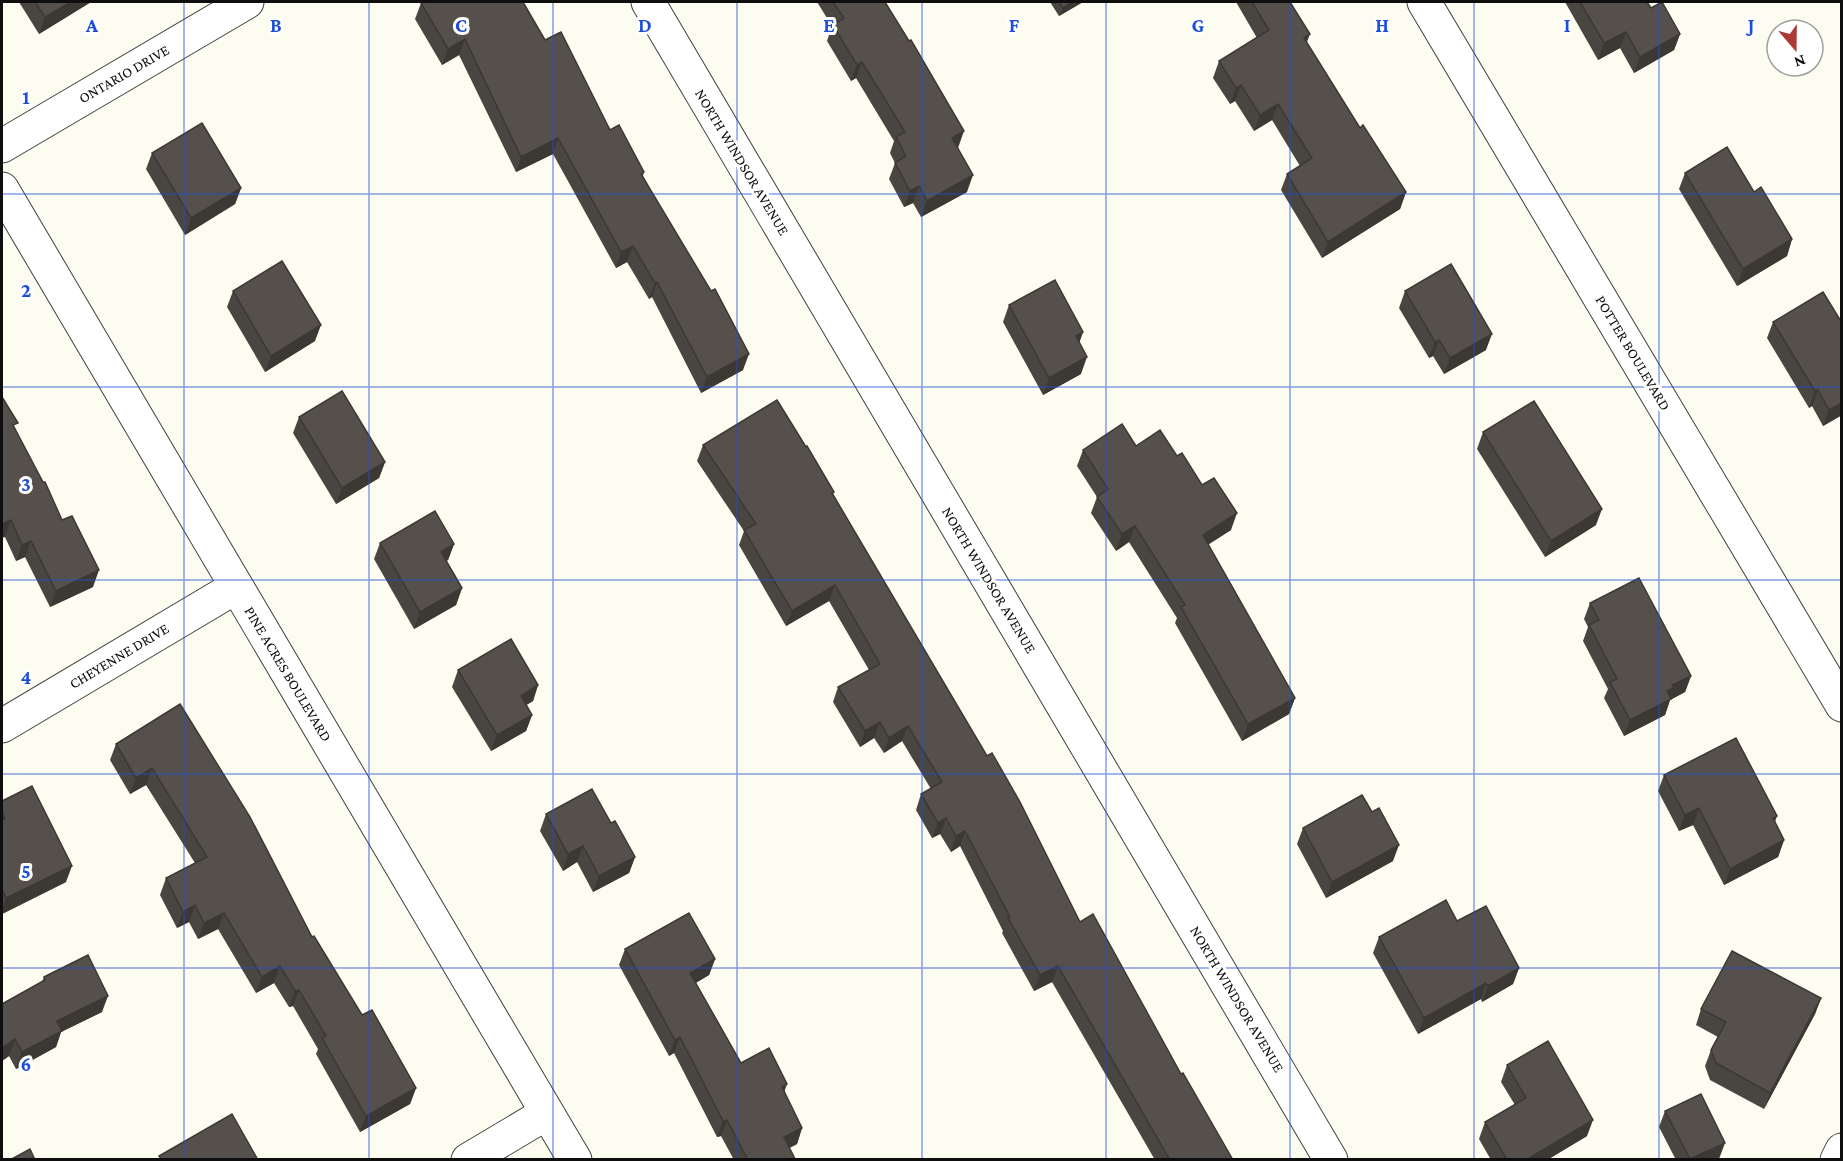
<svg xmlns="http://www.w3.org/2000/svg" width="1843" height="1161" viewBox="0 0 1843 1161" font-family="'Crimson Pro',serif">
<rect width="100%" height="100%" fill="#fdfcf0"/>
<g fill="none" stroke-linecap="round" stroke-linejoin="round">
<defs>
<g id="minor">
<path d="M648 2 1331 1160"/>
<path d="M1424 2 1842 705"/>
<path d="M2 146 247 2"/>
<path d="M2 189 575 1160"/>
<path d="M2 726 236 587"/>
<path d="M468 1160 547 1113"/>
<path d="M1837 1160 1842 1150"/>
</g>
</defs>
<use href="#minor" stroke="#414141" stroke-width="35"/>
<use href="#minor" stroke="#fff" stroke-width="33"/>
</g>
<g fill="#494540">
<path d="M19 2H91L39 34Z"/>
<path d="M817 2H885L958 148 967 192 921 217 913 203 904 207 889 179 895 163 890 153 894 141 856 78 851 81 827 41 832 26Z"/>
<path d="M1050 2H1083L1059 16Z"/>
<path d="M1236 2H1290L1307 43 1360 128 1406 192 1400 209 1322 258 1281 190 1287 174 1300 166 1272 120 1254 131 1235 101 1230 104 1213 78 1219 61 1257 38Z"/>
<path d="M1565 2H1647L1651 8 1680 34 1674 50 1634 73 1620 48 1598 60Z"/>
<path d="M421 3 545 40 610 130 644 172 643 176 743 370 701 393 652 297 649 299 627 262 616 268 553 154 516 172 459 55 442 65 415 19Z"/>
<path d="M152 153 241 188 235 204 185 235 146 169Z"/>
<path d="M1685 173 1754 192 1792 239 1787 256 1737 286 1679 189Z"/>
<path d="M233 291 315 341 265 372 227 307Z"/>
<path d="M1405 291 1486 350 1444 374 1433 356 1429 358 1399 308Z"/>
<path d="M1009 305 1083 332 1079 343 1081 374 1043 395 1003 322Z"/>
<path d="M1773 322 1842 323V415L1823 426 1812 406 1809 408 1767 338Z"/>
<path d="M299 417 385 462 379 478 336 504 293 433Z"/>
<path d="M15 429 93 587 50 607 25 557 16 561 5 537Z"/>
<path d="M1483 432 1596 525 1545 557 1477 449Z"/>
<path d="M703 445 834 492 833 494 1080 922 1181 1074 1233 1160H1155L1052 982 1034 991 1002 933 1003 931 960 846 951 852 940 834 932 838 916 810 921 794 931 789 902 741 884 753 874 738 860 747 833 702 838 687 869 670 829 601 786 626 739 545 744 531 697 461Z"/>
<path d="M1136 446 1177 456 1231 530 1208 544 1295 698 1289 714 1242 741 1175 623 1177 618 1129 542 1116 551 1091 513 1097 497 1077 466 1083 450Z"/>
<path d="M380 543 454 544 448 560 446 561 462 588 456 605 414 629 374 559Z"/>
<path d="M1590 603 1691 676 1685 692 1670 700 1665 715 1624 736 1604 698 1608 689 1583 641 1588 627 1584 619Z"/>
<path d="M458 670 538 685 533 701 526 705 532 715 526 731 491 751 452 687Z"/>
<path d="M180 704 312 937 362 1015 416 1088 410 1104 360 1132 316 1054 318 1049 293 1006 289 1007 274 983 256 993 218 929 198 939 189 922 177 928 160 895 166 878 195 863 146 785 130 794 110 760 116 744Z"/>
<path d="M1664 775 1777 816 1775 822 1784 840 1778 857 1724 885 1693 825 1679 831 1658 791Z"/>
<path d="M2 801 66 882 2 914Z"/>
<path d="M546 814 611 823 635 857 629 873 593 892 577 862 563 871 540 831Z"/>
<path d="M1303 828 1393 861 1326 898 1297 844Z"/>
<path d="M1457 921 1519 968 1513 984 1482 1002 1481 999 1418 1034 1373 953 1379 937Z"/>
<path d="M625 949 715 959 709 975 696 983 741 1063 784 1092 802 1128 797 1144 789 1148 794 1160H734L721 1136 717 1137 674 1053 669 1056 619 965Z"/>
<path d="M44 977 102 1012 61 1032 56 1047 16 1069 9 1056 2 1061V1004L42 982Z"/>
<path d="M1821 998 1815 1014 1764 1109 1710 1080 1705 1066 1711 1050 1718 1037 1696 1025 1701 1009Z"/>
<path d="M1507 1065 1587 1136 1547 1160H1491L1479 1139 1485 1122 1515 1105 1501 1082Z"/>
<path d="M1665 1111 1719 1159 1676 1160 1659 1127Z"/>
</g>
<g fill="#3c3834">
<path d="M71 2H91L39 34 45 17Z"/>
<path d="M1073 2H1083L1059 16 1063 8Z"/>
<path d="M1626 32 1620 48 1598 60 1604 43Z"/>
<path d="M1310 34 1304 50V38Z"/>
<path d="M1680 34 1674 50 1634 73 1640 57Z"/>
<path d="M465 39 459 55 442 65 448 49Z"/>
<path d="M862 62 856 78 851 81 857 65Z"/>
<path d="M1241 85 1235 101 1230 104 1236 88Z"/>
<path d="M1278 104 1272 120 1254 131 1260 115Z"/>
<path d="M964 131 958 148 952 138Z"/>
<path d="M558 138 553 154 516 172 521 157Z"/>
<path d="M973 175 967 192 921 217 927 201Z"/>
<path d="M919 186 913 203 904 207 910 191Z"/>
<path d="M241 188 235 204 185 235 191 218Z"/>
<path d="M1406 192 1400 209 1322 258 1328 242Z"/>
<path d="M1792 239 1787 256 1737 286 1743 269Z"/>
<path d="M633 246 627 262 616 268 621 252Z"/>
<path d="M657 282 652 297 649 299 655 283Z"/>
<path d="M321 325 315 341 265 372 271 356Z"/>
<path d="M1083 332 1077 349 1076 336Z"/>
<path d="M1492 334 1486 350 1444 374 1450 358Z"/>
<path d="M1439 340 1433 356 1429 358 1435 342Z"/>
<path d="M749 354 743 370 701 393 707 377Z"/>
<path d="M1087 357 1081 374 1043 395 1049 378Z"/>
<path d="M1818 390 1812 406 1809 408 1815 391Z"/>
<path d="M1842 403V415L1823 426 1829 410Z"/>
<path d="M385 462 379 478 336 504 342 488Z"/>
<path d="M1602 509 1596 525 1545 557 1551 541Z"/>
<path d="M1237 513 1231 530 1197 552 1203 535Z"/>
<path d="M11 520 5 537 2 538V524Z"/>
<path d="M1135 526 1129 542 1116 551 1122 534Z"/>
<path d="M31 541 25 557 16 561 22 545Z"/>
<path d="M454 544 448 560 435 568 441 552Z"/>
<path d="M99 570 93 587 50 607 56 591Z"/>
<path d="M835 585 829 601 786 626 792 611Z"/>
<path d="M462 588 456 605 414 629 420 612Z"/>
<path d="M1691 676 1685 692 1670 700 1665 715 1624 736 1630 720 1667 691 1672 685Z"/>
<path d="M538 685 533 701 515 712 521 696Z"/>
<path d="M1295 698 1289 714 1242 741 1248 724Z"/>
<path d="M532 715 526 731 491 751 497 735Z"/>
<path d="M880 722 874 738 860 747 865 731Z"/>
<path d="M908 726 902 741 884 753 889 738Z"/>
<path d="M152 768 146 785 130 794 136 778Z"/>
<path d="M1699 808 1693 825 1679 831 1685 815Z"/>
<path d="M946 818 940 834 932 838 938 823Z"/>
<path d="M965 831 960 846 951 852 956 836Z"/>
<path d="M1784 840 1778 857 1724 885 1730 869Z"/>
<path d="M1399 845 1393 861 1326 898 1332 882Z"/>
<path d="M583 846 577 862 563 871 568 854Z"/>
<path d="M635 857 629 873 593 892 599 876Z"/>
<path d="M72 866 66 882 2 914V911L6 898Z"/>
<path d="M195 905 189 922 177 928 183 912Z"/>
<path d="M224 913 218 929 198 939 204 923Z"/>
<path d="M715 959 709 975 684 989 690 973Z"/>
<path d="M280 966 274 983 256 993 262 977Z"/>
<path d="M1058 966 1052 982 1034 991 1040 975Z"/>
<path d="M1519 968 1513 984 1482 1002 1488 986Z"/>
<path d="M1486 983 1481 999 1418 1034 1424 1018Z"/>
<path d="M299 990 293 1006 289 1007 295 991Z"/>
<path d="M108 996 102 1012 61 1032 56 1047 16 1069 22 1052 57 1021Z"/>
<path d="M1821 998 1815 1014 1764 1109 1770 1093Z"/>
<path d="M680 1037 674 1053 669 1056 675 1040Z"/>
<path d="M15 1039 9 1056 2 1061V1048Z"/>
<path d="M787 1084 781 1101 782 1087Z"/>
<path d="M416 1088 410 1104 360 1132 366 1116Z"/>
<path d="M727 1120 721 1136 717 1137 723 1121Z"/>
<path d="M1593 1120 1587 1136 1547 1160H1526Z"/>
<path d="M802 1128 797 1144 778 1154 784 1137Z"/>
<path d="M1725 1143 1719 1159 1690 1160Z"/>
</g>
<g fill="#55504b" stroke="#3c3834" stroke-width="1.5">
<path d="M35 2H71L45 17Z"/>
<path d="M424 2H523L545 40 561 32 610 130 619 125 644 172 641 174 711 291 715 289 749 354 707 377 657 282 655 283 633 246 621 252 558 138 521 157 465 39 448 49 421 3Z"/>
<path d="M833 2H885L909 41 911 40 964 131 952 138 973 175 927 201 919 186 910 191 895 163 906 156 896 137 905 132 862 62 857 65 833 25 844 18Z"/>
<path d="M1059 2H1073L1063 8Z"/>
<path d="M1252 2H1290L1310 34 1304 38 1360 128 1363 125 1406 192 1328 242 1287 174 1312 158 1278 104 1260 115 1241 85 1236 88 1219 61 1269 30Z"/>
<path d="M1580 2H1647L1651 8 1662 2 1680 34 1640 57 1626 32 1604 43Z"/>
<path d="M202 123 241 188 191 218 152 153Z"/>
<path d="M1727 147 1754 192 1761 187 1792 239 1743 269 1685 173Z"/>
<path d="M282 261 321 325 271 356 233 291Z"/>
<path d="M1451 264 1492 334 1450 358 1439 340 1435 342 1405 291Z"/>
<path d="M1055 280 1083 332 1076 336 1087 357 1049 378 1009 305Z"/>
<path d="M1823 292 1842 323V403L1829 410 1818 390 1815 391 1773 322Z"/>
<path d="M342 391 385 462 342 488 299 417Z"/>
<path d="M2 397 18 423 13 425 43 482H45L62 520 72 516 99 570 56 591 31 541 22 545 11 520 2 524Z"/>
<path d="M777 400 806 447 807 446 834 492 832 493 987 756 992 753 1020 802 1080 922 1093 914 1181 1074 1183 1073 1233 1160H1170L1058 966 1040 975 1008 918 1010 917 965 831 956 836 946 818 938 823 921 794 942 782 908 726 889 738 880 722 865 731 838 687 880 664 835 585 792 611 744 530 756 524 703 445Z"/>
<path d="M1534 401 1602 509 1551 541 1483 432Z"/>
<path d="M1122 424 1136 446 1160 430 1177 456 1182 453 1202 485 1214 478 1237 513 1203 535 1295 698 1248 724 1181 607 1185 605 1135 526 1122 534 1097 497 1108 489 1083 450Z"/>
<path d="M435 511 454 544 441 552 462 588 420 612 380 543Z"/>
<path d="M1639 578 1691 676 1672 685 1674 688 1667 691 1671 699 1630 720 1610 682 1617 679 1589 625 1599 620 1590 603Z"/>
<path d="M511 639 538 685 521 696 532 715 497 735 458 670Z"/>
<path d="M180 704 250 817 312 937 314 936 362 1015 372 1010 416 1088 366 1116 322 1038 326 1036 299 990 295 991 280 966 262 977 224 913 204 923 195 905 183 912 166 878 207 857 152 768 136 778 116 744Z"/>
<path d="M1736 738 1777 816 1773 818 1784 840 1730 869 1699 808 1685 815 1664 775Z"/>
<path d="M32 786 72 866 6 898 2 889V820L5 819 2 811V801Z"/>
<path d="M592 789 611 823 615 821 635 857 599 876 583 846 568 854 546 814Z"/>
<path d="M1362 795 1372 812 1379 808 1399 845 1332 882 1303 828Z"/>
<path d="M1446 900 1457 921 1486 906 1519 968 1488 986 1486 983 1424 1018 1379 937Z"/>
<path d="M689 913 715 959 690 973 741 1063 769 1048 787 1084 782 1087 802 1128 784 1137 795 1159 793 1160H748L727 1120 723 1121 680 1037 675 1040 625 949Z"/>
<path d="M1732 951 1821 998 1770 1093 1716 1063 1711 1050 1726 1022 1701 1009Z"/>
<path d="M88 955 108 996 57 1021 62 1031 22 1052 15 1039 2 1048V1004L45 980 44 977Z"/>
<path d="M1548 1041 1593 1120 1526 1160H1507L1485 1122 1526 1098 1507 1065Z"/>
<path d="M1701 1094 1725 1143 1690 1159 1665 1111Z"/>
<path d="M232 1114 258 1160H162L159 1156Z"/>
<path d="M30 1149 35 1160H10Z"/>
</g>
<path fill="none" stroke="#1d4ed8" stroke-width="1.5" stroke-opacity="0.55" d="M184 2V1160M369 2V1160M553 2V1160M737 2V1160M922 2V1160M1106 2V1160M1290 2V1160M1474 2V1160M1659 2V1160M2 194H1842M2 387H1842M2 580H1842M2 774H1842M2 968H1842"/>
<g text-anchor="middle" stroke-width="6" stroke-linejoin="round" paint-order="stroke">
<g font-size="15" fill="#0e0e0e" stroke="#fff">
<text transform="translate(124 74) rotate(-30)" y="5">ONTARIO DRIVE</text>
<text transform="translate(742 162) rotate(59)" y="5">NORTH WINDSOR AVENUE</text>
<text transform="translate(1633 353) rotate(59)" y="5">POTTER BOULEVARD</text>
<text transform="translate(989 580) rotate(59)" y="5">NORTH WINDSOR AVENUE</text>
<text transform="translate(119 656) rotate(-31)" y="5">CHEYENNE DRIVE</text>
<text transform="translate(288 674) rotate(59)" y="5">PINE ACRES BOULEVARD</text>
<text transform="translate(1237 999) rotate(59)" y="5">NORTH WINDSOR AVENUE</text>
</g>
</g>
<g font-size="20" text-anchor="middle" font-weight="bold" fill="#1d4ed8" stroke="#fff" stroke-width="6" stroke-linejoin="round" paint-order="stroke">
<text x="92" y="32">A</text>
<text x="276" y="32">B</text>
<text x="461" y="32">C</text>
<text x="645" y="32">D</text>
<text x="829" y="32">E</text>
<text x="1014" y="32">F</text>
<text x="1198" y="32">G</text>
<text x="1382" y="32">H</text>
<text x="1567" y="32">I</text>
<text x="1751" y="32">J</text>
<text x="26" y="104">1</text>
<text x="26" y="297">2</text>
<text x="26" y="491">3</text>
<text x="26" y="684">4</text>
<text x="26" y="878">5</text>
<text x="26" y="1071">6</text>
</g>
<rect width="1843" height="1161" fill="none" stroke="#0e0e0e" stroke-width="6"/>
<g transform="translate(1795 48) rotate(160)"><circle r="28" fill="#ffffff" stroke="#9f9f9f" stroke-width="1.5"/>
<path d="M0-4.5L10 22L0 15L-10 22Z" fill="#ad3936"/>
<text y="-9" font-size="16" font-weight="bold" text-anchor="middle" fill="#0e0e0e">N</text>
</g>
</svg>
